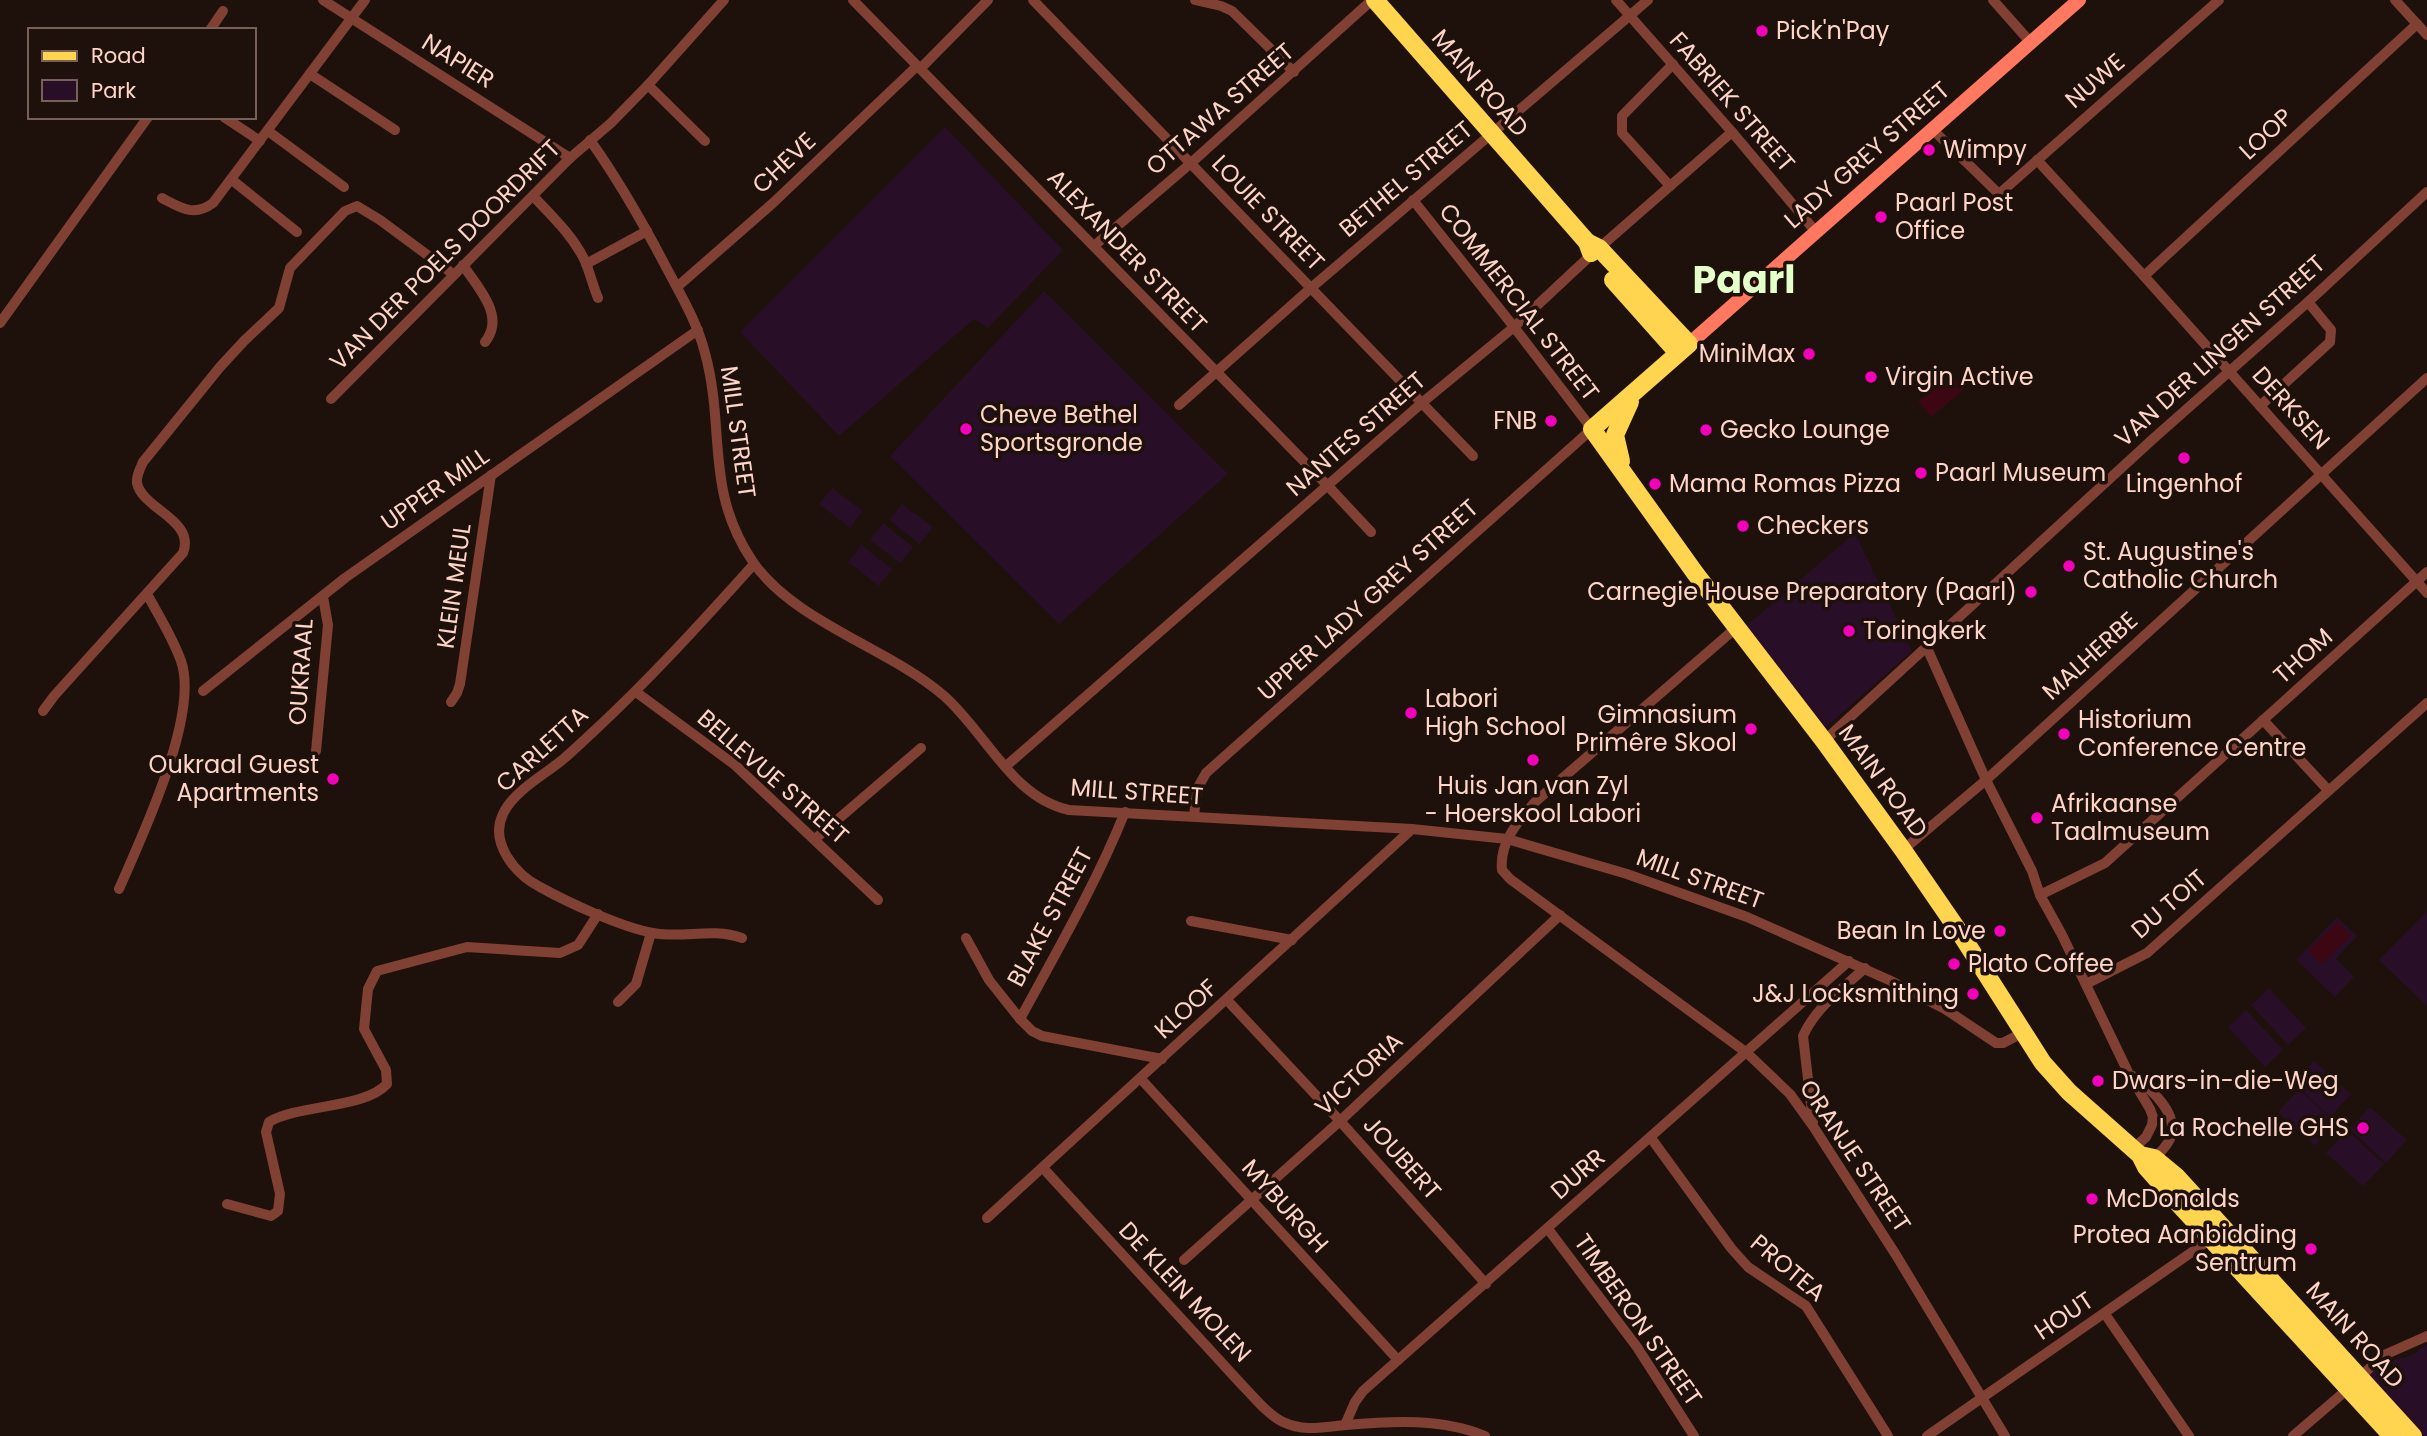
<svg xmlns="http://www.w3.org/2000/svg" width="2427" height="1436" viewBox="0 0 2427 1436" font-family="Poppins,sans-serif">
<rect width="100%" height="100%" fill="#1e110b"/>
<g fill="#280e26">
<path d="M945 127 1063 250 988 328 974 319 839 436 740 332Z"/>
<path d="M1044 291 1228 474 1059 624 890 456Z"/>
<path d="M832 488 863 511 850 528 819 504Z"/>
<path d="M902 504 933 527 920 544 889 520Z"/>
<path d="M883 523 913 547 900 563 870 540Z"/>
<path d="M1855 533 1912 651 1824 729 1746 626Z"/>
<path d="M861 545 892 569 879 586 848 562Z"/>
<path d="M2427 911V1006L2379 960Z"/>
<path d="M2337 917 2357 936 2336 959 2354 977 2335 997 2296 960Z"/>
<path d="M2269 988 2306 1028 2288 1045 2251 1005Z"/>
<path d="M2246 1010 2283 1050 2265 1067 2228 1027Z"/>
<path d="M2314 1061 2351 1094 2330 1117 2294 1083Z"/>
<path d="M2299 1089 2335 1123 2315 1146 2278 1112Z"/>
<path d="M2370 1107 2407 1140 2386 1163 2350 1129Z"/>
<path d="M2347 1130 2384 1164 2363 1186 2326 1153Z"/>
<path d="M2427 1344V1436H2419L2362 1378 2375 1365 2413 1355Z"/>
</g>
<g fill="#3c0613">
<path d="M1952 375 1964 390 1931 417 1918 401Z"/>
<path d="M2338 922 2351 936 2321 964 2308 950Z"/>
</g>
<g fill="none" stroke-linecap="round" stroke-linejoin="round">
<g stroke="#804033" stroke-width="10">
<path d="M323 0 570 158"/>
<path d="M853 0 1328 486 1371 532"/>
<path d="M1033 0 1473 456"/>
<path d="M1195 0 1221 6 1232 11 1294 72"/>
<path d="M1616 0 1732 132 1816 232"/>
<path d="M1993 0 2031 43"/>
<path d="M2395 0 2427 35"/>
<path d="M210 30 223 11"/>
<path d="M920 69 988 0"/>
<path d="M310 74 395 130"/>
<path d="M648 85 705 141"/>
<path d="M224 117 260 141"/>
<path d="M1932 129 1999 194 2219 0"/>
<path d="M268 131 344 187"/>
<path d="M590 140C619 181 643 223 666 267 681 295 697 322 705 353 726 430 704 490 753 562 793 621 890 649 943 695 985 731 1012 798 1069 810L1412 829 1507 839 1627 874 1747 917 1889 980 1945 1009 1996 1043H2003L2024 1032"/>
<path d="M2037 160 2144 276 2427 593"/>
<path d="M232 180 297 232"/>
<path d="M1670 186 1622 133V116L1673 64"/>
<path d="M534 197C553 217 573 236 585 261 590 273 593 286 598 298"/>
<path d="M162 198C181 208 194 217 213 203L365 0"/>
<path d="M1094 246 1191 163 1372 0"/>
<path d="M586 264 647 231"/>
<path d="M463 265C478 288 506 316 485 342"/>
<path d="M2144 276 2417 24"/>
<path d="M677 287 773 203 917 66"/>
<path d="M0 323 148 117"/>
<path d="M331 399 570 158 611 123 648 85 724 0"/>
<path d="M1179 405 1311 288 1648 0"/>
<path d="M2260 406 2330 342 2331 330 2308 302"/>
<path d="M1737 627 1535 802C1518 821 1499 843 1502 870L1510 879 1747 1053 1790 1094 1813 1126 1896 1255 2005 1436"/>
<path d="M1927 648 1986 780 2032 871 2040 895 2062 935 2128 1072 2150 1109 2153 1117 2152 1125 2146 1137 2133 1149"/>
<path d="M203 691 345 578 698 330"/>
<path d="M636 692 735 765 878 900"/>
<path d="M451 702 457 693 460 684 491 475"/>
<path d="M43 711 54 696 183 553C196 520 142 509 137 483 136 476 140 469 143 462L220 367 244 341 279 308 290 268 345 211 357 206 380 220 453 274"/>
<path d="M2263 720 2328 790"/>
<path d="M1824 741 2154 438 2308 302 2427 192"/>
<path d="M316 751 328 625 323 597"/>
<path d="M1006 766 1423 402 1514 327 1591 255 1732 132"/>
<path d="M1125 812C1096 884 1057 951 1020 1019L1032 1031 1042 1036 1162 1059"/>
<path d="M1194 816 1197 789 1206 773 1592 429 1514 327 1413 200"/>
<path d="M815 839 921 748"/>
<path d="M1903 850 1986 780 2427 378"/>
<path d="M119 889C141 838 200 715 181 661 173 638 159 616 147 594"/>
<path d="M2040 895 2105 863 2427 572"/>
<path d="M1191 921 1292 940"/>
<path d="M742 938C710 927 685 939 653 933 621 927 569 903 540 887 516 875 489 843 503 814 513 792 542 776 561 761 572 752 582 742 593 732 650 679 702 622 754 564"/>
<path d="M966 938 989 980 1020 1019"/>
<path d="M2086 984 2147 953 2427 703"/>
<path d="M1227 1000 1340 1121 1486 1284"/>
<path d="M618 1002 636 984 651 933"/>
<path d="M2133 1076C2151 1089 2180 1114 2170 1139 2166 1147 2159 1154 2152 1160"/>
<path d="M1141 1079 1398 1360"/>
<path d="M1813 1122 1803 1036C1816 1007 1842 989 1865 968"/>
<path d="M1651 1138 1731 1248 1748 1267 1806 1306 1888 1436"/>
<path d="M1043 1168 1243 1386C1255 1398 1267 1414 1283 1422 1304 1432 1324 1427 1346 1425 1391 1421 1442 1418 1485 1436"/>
<path d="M227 1204 271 1216 278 1211 280 1194 266 1132 269 1122C299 1104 364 1109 387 1084L386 1070 364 1029 368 989 377 971 467 947 560 953 578 945 598 914"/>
<path d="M987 1218 1412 829"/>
<path d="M1548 1229 1637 1347 1694 1436"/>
<path d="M1184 1260 1340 1121 1560 915"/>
<path d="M2105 1314 2189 1436"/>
<path d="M1345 1425 1355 1402 1363 1391 1849 961"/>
<path d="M1927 1436 2215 1236"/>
<path d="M2293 1436 2349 1388 2382 1356 2427 1336"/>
</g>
<path stroke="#ff785f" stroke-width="14" d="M1689 344 2079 0"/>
<g stroke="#ffd44f" stroke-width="18">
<path d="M1375 0 1587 242 1591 253"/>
<path d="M1587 242 1599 248 1689 344 1592 429 1695 573 1824 741 1903 850 1960 933 2043 1063 2069 1092 2140 1155 2146 1167 2176 1201 2392 1436"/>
<path d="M1613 280 1678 353"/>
<path d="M1621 461 1615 435 1630 402"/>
<path d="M2140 1155 2154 1158 2177 1177 2413 1436"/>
</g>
</g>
<g fill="#f300bb" stroke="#1e110b" stroke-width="2.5">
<circle cx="1762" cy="31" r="7"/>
<circle cx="1929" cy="150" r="7"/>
<circle cx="1881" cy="217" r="7"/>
<circle cx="1809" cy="354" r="7"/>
<circle cx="1871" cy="377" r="7"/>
<circle cx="1551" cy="421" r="7"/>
<circle cx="966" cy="429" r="7"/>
<circle cx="1706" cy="430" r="7"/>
<circle cx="2184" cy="458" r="7"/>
<circle cx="1921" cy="473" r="7"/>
<circle cx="1655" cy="484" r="7"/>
<circle cx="1743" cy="526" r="7"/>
<circle cx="2069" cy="566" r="7"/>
<circle cx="2031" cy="592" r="7"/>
<circle cx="1849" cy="631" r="7"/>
<circle cx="1411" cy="713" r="7"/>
<circle cx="1751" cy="729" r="7"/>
<circle cx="2064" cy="734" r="7"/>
<circle cx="1533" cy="760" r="7"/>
<circle cx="333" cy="779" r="7"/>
<circle cx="2037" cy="818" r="7"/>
<circle cx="2000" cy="931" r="7"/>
<circle cx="1954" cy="964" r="7"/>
<circle cx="1973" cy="994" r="7"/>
<circle cx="2098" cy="1081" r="7"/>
<circle cx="2363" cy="1128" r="7"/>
<circle cx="2092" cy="1199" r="7"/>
<circle cx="2311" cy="1249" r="7"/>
</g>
<g text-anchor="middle" stroke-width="7" stroke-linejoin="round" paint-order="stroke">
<g font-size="24" fill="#ffd5c8" stroke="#1e110b" text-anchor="start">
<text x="1776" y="39">Pick'n'Pay</text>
<text x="1943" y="158">Wimpy</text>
<text x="1895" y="211">Paarl Post<tspan x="1895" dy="28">Office</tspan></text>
<text x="1795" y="362" text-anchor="end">MiniMax</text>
<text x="1885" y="385">Virgin Active</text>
<text x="980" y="423">Cheve Bethel<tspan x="980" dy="28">Sportsgronde</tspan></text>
<text x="1537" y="429" text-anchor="end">FNB</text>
<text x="1720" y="438">Gecko Lounge</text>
<text x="1935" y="481">Paarl Museum</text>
<text x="1669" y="492">Mama Romas Pizza</text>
<text x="2184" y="492" text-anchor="middle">Lingenhof</text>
<text x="1757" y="534">Checkers</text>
<text x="2083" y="560">St. Augustine's<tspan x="2083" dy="28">Catholic Church</tspan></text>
<text x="2017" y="600" text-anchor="end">Carnegie House Preparatory (Paarl)</text>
<text x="1863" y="639">Toringkerk</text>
<text x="1425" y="707">Labori<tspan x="1425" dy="28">High School</tspan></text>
<text x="1737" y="723" text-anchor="end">Gimnasium<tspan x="1737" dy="28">Primêre Skool</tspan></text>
<text x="2078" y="728">Historium<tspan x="2078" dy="28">Conference Centre</tspan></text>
<text x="319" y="773" text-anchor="end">Oukraal Guest<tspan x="319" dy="28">Apartments</tspan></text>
<text x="1533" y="794" text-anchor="middle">Huis Jan van Zyl<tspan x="1533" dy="28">- Hoerskool Labori</tspan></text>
<text x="2051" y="812">Afrikaanse<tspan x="2051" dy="28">Taalmuseum</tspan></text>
<text x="1986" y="939" text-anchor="end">Bean In Love</text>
<text x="1968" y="972">Plato Coffee</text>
<text x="1959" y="1002" text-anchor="end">J&amp;J Locksmithing</text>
<text x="2112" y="1089">Dwars-in-die-Weg</text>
<text x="2349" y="1136" text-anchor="end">La Rochelle GHS</text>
<text x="2106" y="1207">McDonalds</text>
<text x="2297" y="1243" text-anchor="end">Protea Aanbidding<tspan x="2297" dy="28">Sentrum</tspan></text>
</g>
<g font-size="24" fill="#ffd5c8" stroke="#1e110b">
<text transform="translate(458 61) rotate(32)" y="8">NAPIER</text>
<text transform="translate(2095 81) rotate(-41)" y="8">NUWE</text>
<text transform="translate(1480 83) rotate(49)" y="8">MAIN ROAD</text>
<text transform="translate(1732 102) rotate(49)" y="8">FABRIEK STREET</text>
<text transform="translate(1220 109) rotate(-41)" y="8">OTTAWA STREET</text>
<text transform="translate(2266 134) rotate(-43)" y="8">LOOP</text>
<text transform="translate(1867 155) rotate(-41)" y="8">LADY GREY STREET</text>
<text transform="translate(784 163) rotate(-43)" y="8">CHEVE</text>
<text transform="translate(1406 179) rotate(-40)" y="8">BETHEL STREET</text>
<text transform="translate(1268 213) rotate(46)" y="8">LOUIE STREET</text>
<text transform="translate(1127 251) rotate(46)" y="8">ALEXANDER STREET</text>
<text transform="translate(445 255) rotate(-45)" y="8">VAN DER POELS DOORDRIFT</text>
<text transform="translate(1519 302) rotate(52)" y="8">COMMERCIAL STREET</text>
<text transform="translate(2220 351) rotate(-42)" y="8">VAN DER LINGEN STREET</text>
<text transform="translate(2291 408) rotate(48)" y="8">DERKSEN</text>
<text transform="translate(738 432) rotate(82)" y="8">MILL STREET</text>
<text transform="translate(1356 434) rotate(-41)" y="8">NANTES STREET</text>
<text transform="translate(435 489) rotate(-35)" y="8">UPPER MILL</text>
<text transform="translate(454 586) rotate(-82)" y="8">KLEIN MEUL</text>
<text transform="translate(1368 600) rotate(-42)" y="8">UPPER LADY GREY STREET</text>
<text transform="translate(2090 656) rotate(-42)" y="8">MALHERBE</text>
<text transform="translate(2303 656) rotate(-42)" y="8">THOM</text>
<text transform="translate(301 672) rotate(-86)" y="8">OUKRAAL</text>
<text transform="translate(542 749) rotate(-42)" y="8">CARLETTA</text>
<text transform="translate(773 777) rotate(41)" y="8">BELLEVUE STREET</text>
<text transform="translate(1883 781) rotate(54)" y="8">MAIN ROAD</text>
<text transform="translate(1137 792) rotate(4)" y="8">MILL STREET</text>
<text transform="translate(1700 879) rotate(20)" y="8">MILL STREET</text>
<text transform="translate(2169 904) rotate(-41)" y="8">DU TOIT</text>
<text transform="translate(1050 917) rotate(-62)" y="8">BLAKE STREET</text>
<text transform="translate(1186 1009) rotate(-42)" y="8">KLOOF</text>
<text transform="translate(1359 1074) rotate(-43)" y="8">VICTORIA</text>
<text transform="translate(1855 1156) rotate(56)" y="8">ORANJE STREET</text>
<text transform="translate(1402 1158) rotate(48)" y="8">JOUBERT</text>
<text transform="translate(1578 1174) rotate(-41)" y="8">DURR</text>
<text transform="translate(1285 1206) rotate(48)" y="8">MYBURGH</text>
<text transform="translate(1788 1268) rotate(40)" y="8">PROTEA</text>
<text transform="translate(1185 1292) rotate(47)" y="8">DE KLEIN MOLEN</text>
<text transform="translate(2064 1316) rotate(-34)" y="8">HOUT</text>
<text transform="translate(1638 1320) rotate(55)" y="8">TIMBERON STREET</text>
<text transform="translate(2355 1335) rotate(48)" y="8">MAIN ROAD</text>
</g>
<g font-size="38" font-weight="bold" fill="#e5ffca" stroke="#1e110b">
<text x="1744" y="293">Paarl</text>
</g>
</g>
<rect x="28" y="28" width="228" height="91" fill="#1e110b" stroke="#785f57" stroke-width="2"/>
<rect x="42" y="51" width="35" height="10" fill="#ffd44f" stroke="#785f57" stroke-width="2"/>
<text x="91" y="63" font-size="21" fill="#ffd5c8">Road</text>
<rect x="42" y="80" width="35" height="21" fill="#280e26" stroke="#785f57" stroke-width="2"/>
<text x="91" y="98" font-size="21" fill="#ffd5c8">Park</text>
</svg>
